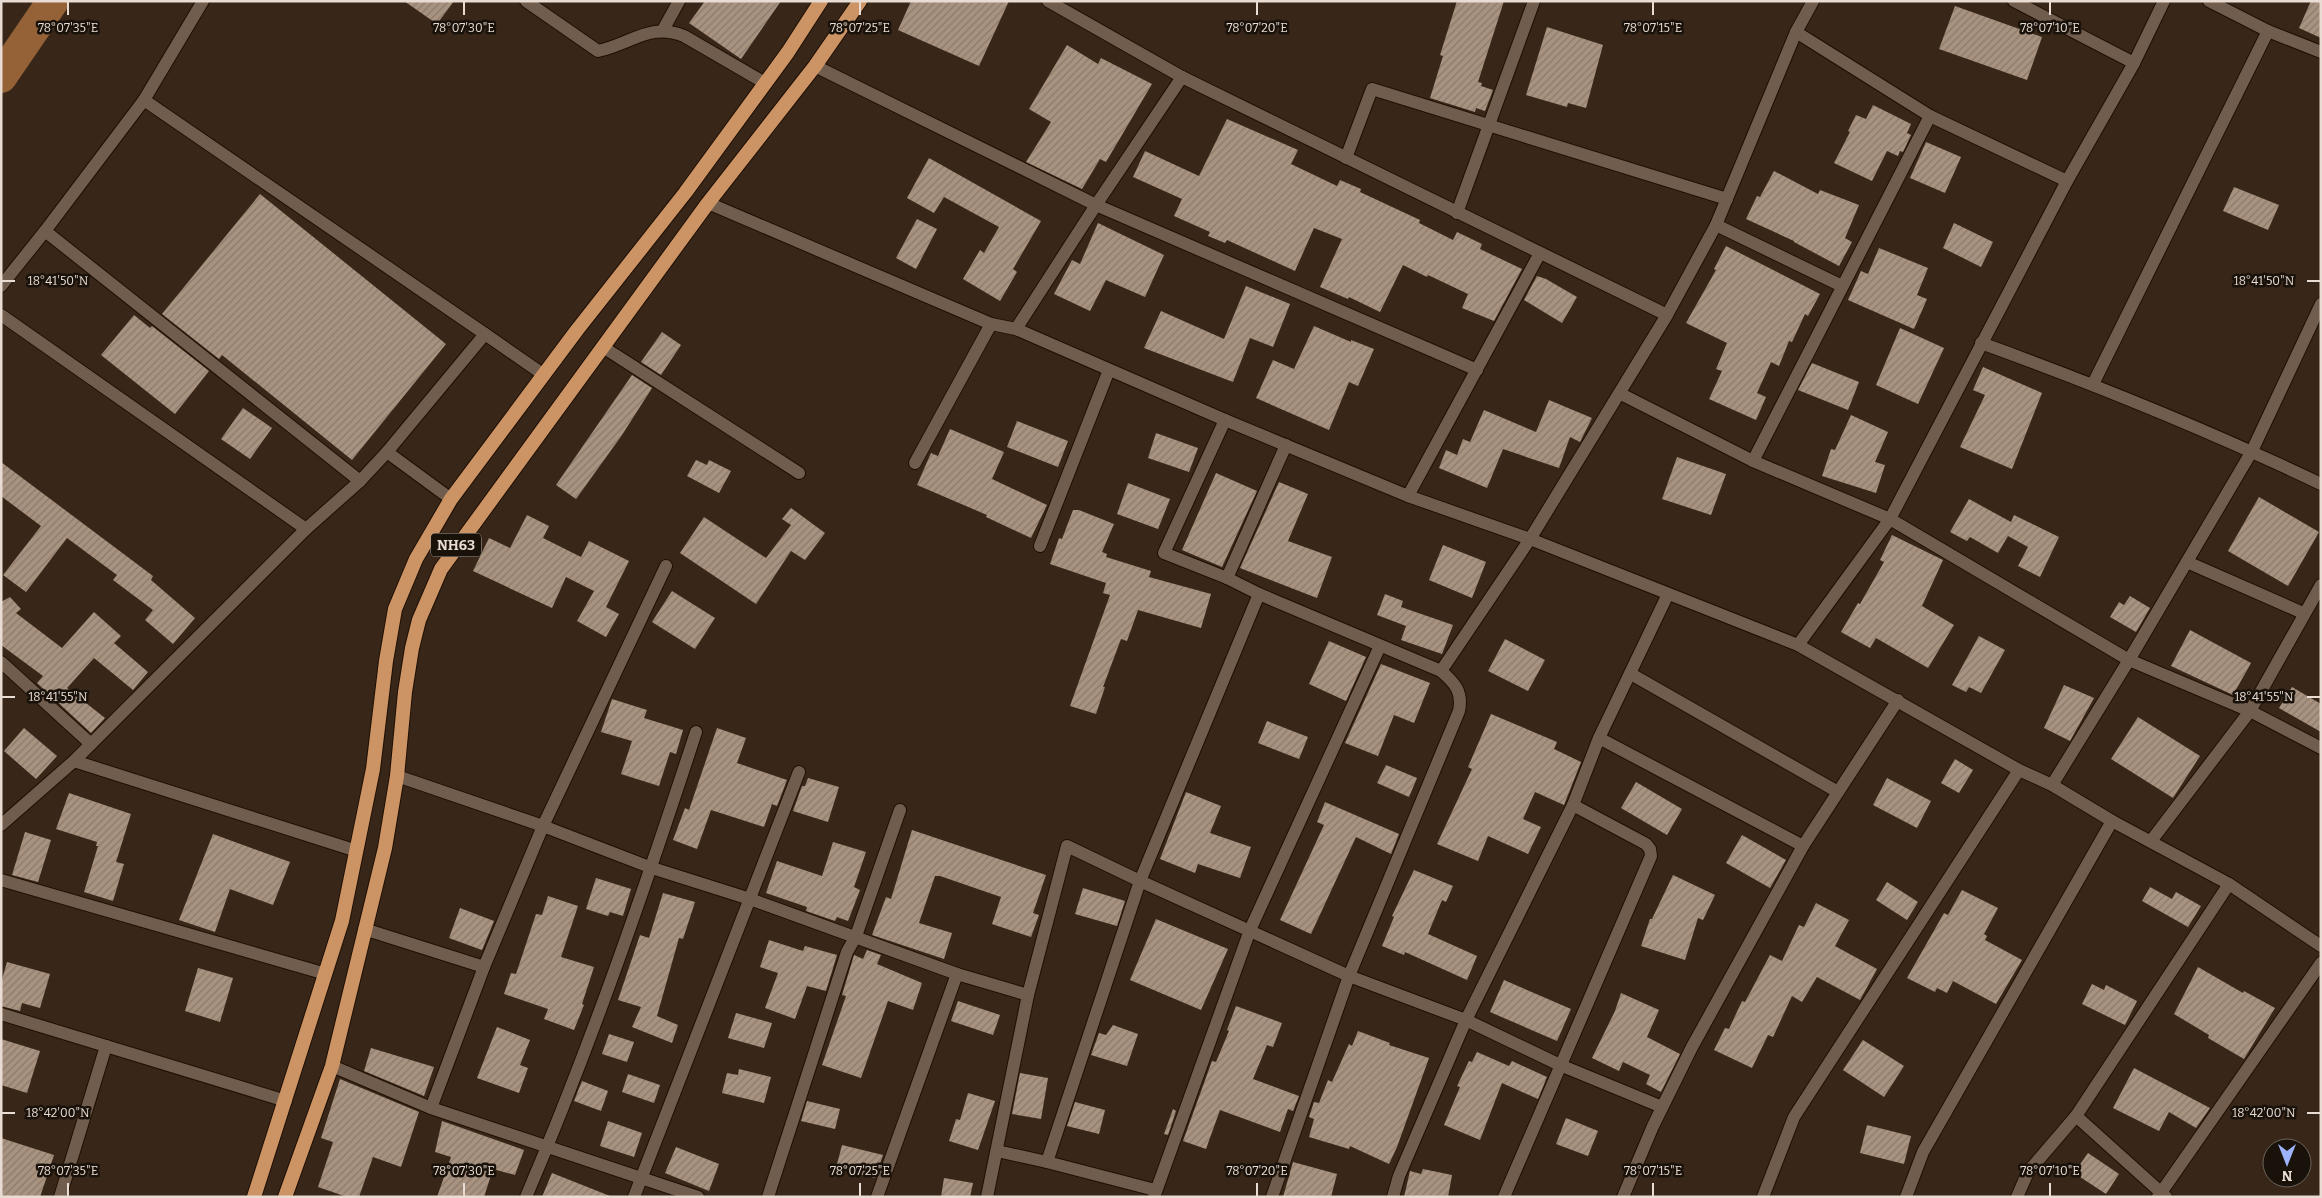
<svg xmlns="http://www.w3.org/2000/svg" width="2322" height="1198" viewBox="0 0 2322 1198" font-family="Bitter,serif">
<defs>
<pattern id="building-hatch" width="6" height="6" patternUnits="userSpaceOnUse" patternTransform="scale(1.25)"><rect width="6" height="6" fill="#a89280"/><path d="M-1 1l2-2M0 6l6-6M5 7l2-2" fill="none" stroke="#8b7a6c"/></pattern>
</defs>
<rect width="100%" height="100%" fill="#382718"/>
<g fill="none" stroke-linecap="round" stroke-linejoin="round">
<path stroke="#946236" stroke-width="32" d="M1 77 53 1"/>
</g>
<g fill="url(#building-hatch)">
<path d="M404 1H454L437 24Z"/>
<path d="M705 1H781L741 59 689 23Z"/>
<path d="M911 1H1009L979 66 898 30Z"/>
<path d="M1457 1H1504L1478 82 1482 83 1481 86 1493 90 1485 111 1476 108 1475 112 1430 98 1443 56 1440 55Z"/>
<path d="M2311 1H2321V38L2299 28Z"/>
<path d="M1955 6 2042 37 2027 80 1939 49Z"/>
<path d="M1547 27 1603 45 1586 108 1568 103 1567 107 1526 95Z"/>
<path d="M1067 45 1098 64 1101 58 1152 84 1106 162 1100 159 1082 189 1026 162 1051 122 1029 109Z"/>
<path d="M1873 105 1911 124 1907 133 1911 135 1903 152 1900 151 1898 156 1887 151 1872 181 1834 163 1850 132 1848 131 1856 115 1866 119Z"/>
<path d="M1227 119 1298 150 1291 164 1337 186 1340 180 1361 189 1360 192 1420 220 1419 223 1453 240 1457 232 1482 244 1480 249 1522 269 1494 321 1462 308 1468 294 1428 275 1427 277 1403 265 1380 312 1349 297 1348 299 1320 287 1342 239 1314 228 1295 271 1227 240 1225 243 1208 236 1210 232 1174 216 1182 199 1133 177 1145 151 1199 176Z"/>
<path d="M1926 142 1961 157 1945 193 1910 178Z"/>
<path d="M929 158 1041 221 1013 269 1017 272 1000 301 963 279 980 250 984 253 999 227 944 197 934 213 907 198Z"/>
<path d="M1774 171 1818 194 1820 190 1859 205 1845 238 1852 242 1839 266 1794 242V241L1746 219 1757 196 1760 197Z"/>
<path d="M2234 187 2279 205 2268 230 2223 211Z"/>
<path d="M260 194 446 344 352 460 222 355 219 359 162 314Z"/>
<path d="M917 219 937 229 916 269 896 258Z"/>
<path d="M1098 223 1164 255 1145 297 1106 280 1090 311 1054 294 1072 260 1080 264Z"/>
<path d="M1954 223 1993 242 1981 267 1943 248Z"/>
<path d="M1726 246 1820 294 1808 316 1805 314 1792 342 1789 341 1779 366 1771 362 1757 393 1766 397 1756 420 1709 399 1722 371 1716 369 1727 343 1686 323 1716 270 1714 269Z"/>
<path d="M1879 248 1928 268 1917 295 1927 299 1914 329 1848 300 1861 271 1868 274Z"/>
<path d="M1537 276 1546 279 1577 297 1562 323 1524 300Z"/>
<path d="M1246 286 1290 304 1273 347 1250 338 1233 382 1144 348 1161 311 1224 339Z"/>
<path d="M134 315 150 328 152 326 209 371 175 414 101 355Z"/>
<path d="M1314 326 1351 342V340L1374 349 1358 386 1349 382 1329 430 1256 398 1273 360 1294 369Z"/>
<path d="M1900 328 1944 348 1918 404 1876 385Z"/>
<path d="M662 332 681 345 661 375 641 362Z"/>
<path d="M1812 363 1859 382 1848 410 1798 390Z"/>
<path d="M1983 367 2042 393 2012 469 1960 447 1985 395 1973 390Z"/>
<path d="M632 375 652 388 622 435 576 499 556 485Z"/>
<path d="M1549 400 1592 418 1580 442 1570 437 1559 468 1503 449 1487 488 1439 468 1446 450 1457 455 1463 439 1470 442 1484 410 1536 432Z"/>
<path d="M243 408 272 428 250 459 221 439Z"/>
<path d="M1851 415 1888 432 1875 462 1885 465 1876 493 1822 476 1831 449 1835 450Z"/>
<path d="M1017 421 1068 441 1058 467 1007 447Z"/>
<path d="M950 429 1004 452 992 479 1047 505 1031 538 986 517 987 515 917 485 931 453 938 456Z"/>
<path d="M1156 433 1198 448 1189 472 1148 458Z"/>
<path d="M1677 457 1726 474 1711 515 1662 499Z"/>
<path d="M696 460 707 465 709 460 731 471 719 493 687 476Z"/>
<path d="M1 462 153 576 151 580 195 618 173 644 145 620 153 610 113 580 117 575 67 538 26 592 3 575 41 526 1 496Z"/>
<path d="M1216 473 1257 491 1222 567 1182 550Z"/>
<path d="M1279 482 1308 494 1288 541 1332 557 1317 598 1240 568Z"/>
<path d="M1128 483 1170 499 1158 529 1117 514Z"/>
<path d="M2259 497 2319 532 2288 586 2228 551Z"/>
<path d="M1969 499 2011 522 2014 515 2059 537 2040 577 2018 566 2028 547 2008 536 1998 553 1970 537 1967 541 1950 532Z"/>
<path d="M791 508 825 533 805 560 791 551 756 604 680 553 704 517 766 558 791 525 782 519Z"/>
<path d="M1073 510H1079L1114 524 1102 552 1107 554 1106 557 1151 571 1149 577 1211 594 1201 628 1138 610 1127 641 1121 639 1103 687H1105L1096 714 1070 706 1110 595 1103 593 1106 583 1050 564 1059 538 1062 539Z"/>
<path d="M527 515 549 526 543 538 581 557 589 541 629 561 606 607 619 614 606 637 577 621 594 591 566 577 552 608 473 571 489 538 510 548Z"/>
<path d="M1892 535 1943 560 1922 606 1954 625 1928 668 1876 638 1870 648 1841 632 1858 603 1860 604 1884 562 1880 560Z"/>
<path d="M1443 545 1486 562 1472 598 1429 580Z"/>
<path d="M672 591 715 618 695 649 652 622Z"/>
<path d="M1385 594 1403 601 1401 607 1453 625 1442 654 1401 640 1406 626 1377 615Z"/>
<path d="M2130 596 2150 608 2136 632 2110 617 2119 602 2124 605Z"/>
<path d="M10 597 21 609 16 613 62 648 94 612 121 636 114 643 148 672 133 690 94 658 67 688 105 718 91 733 37 683 43 676 1 645V602Z"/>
<path d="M2190 630 2251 663 2233 695 2171 666Z"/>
<path d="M1979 636 2005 650 1981 693 1969 687 1966 692 1952 685Z"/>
<path d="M1505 639 1545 660 1528 691 1488 671Z"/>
<path d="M1329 641 1366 657 1346 701 1309 684Z"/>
<path d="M1381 664 1430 683 1414 723 1394 715 1378 756 1345 743Z"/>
<path d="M2064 685 2094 698 2070 741 2044 728Z"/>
<path d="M2292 687 2321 704V732L2279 708Z"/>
<path d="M612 699 647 710 644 718 683 730 676 754 670 752 659 786 621 774 632 741 601 732Z"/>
<path d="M1491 714 1557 742 1554 749 1581 762 1564 805 1535 792 1523 819 1541 827 1528 854 1488 836 1478 861 1437 844 1472 769 1468 767Z"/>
<path d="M2138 717 2200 756 2173 798 2111 759Z"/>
<path d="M1267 721 1308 737 1299 759 1258 743Z"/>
<path d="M24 728 57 756 36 779 4 751Z"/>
<path d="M717 728 746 738 737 763 787 780 777 806 772 804 764 827 711 810 697 849 673 840 685 808 689 810Z"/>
<path d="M1955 759 1973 770 1959 793 1941 783Z"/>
<path d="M1386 765 1417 778 1409 797 1377 783Z"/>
<path d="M808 778 839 787 828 822 793 811 802 786H805Z"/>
<path d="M1887 778 1931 801 1917 828 1873 805Z"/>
<path d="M1636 782 1682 809 1667 835 1621 808Z"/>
<path d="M1186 792 1221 806 1210 833 1251 847 1240 878 1198 864 1195 873 1160 859Z"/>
<path d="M69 793 131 814 116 862 124 864 113 901 84 892 98 846H96L97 842 56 829Z"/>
<path d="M1325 802 1399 834 1391 854 1356 837 1311 934 1280 920 1324 825 1317 822Z"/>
<path d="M912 830 1046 875 1033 913 1039 915 1031 937 992 924 1001 897 940 876H935L919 923 952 933 944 959 872 935 886 897 891 899Z"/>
<path d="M25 832 51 840 38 882 12 875Z"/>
<path d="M213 834 290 862 273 905 230 889 215 932 179 920Z"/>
<path d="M1742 835 1786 860 1770 888 1726 863Z"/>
<path d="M833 842 866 852 854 887 860 890 848 921 837 917 835 921 806 911 807 907 766 893 777 861 822 876Z"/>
<path d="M1414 870 1453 886 1446 902 1442 900 1428 934 1477 956 1467 980 1405 952 1404 955 1382 946 1394 917 1392 916Z"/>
<path d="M1673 875 1715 895 1703 920 1698 918 1685 960 1641 946 1650 919H1652Z"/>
<path d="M596 878 631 889 623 916 610 912 608 916 586 909Z"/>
<path d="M1887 882 1918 902 1907 920 1876 900Z"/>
<path d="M2150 887 2172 899 2176 892 2201 906 2188 927 2142 901Z"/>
<path d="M1083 888 1125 901 1117 926 1075 914Z"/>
<path d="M1962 890 1998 908 1984 934 1987 936 1985 940 2022 960 1996 1004 1953 981 1947 993 1937 988 1935 992 1907 978 1944 913 1948 915Z"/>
<path d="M663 893 695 902 683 939 679 938 657 1016 678 1025 672 1043 632 1027 641 1007 618 1000 640 935 649 938Z"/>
<path d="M548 896 578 906 561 957 594 967 582 1004 584 1005 574 1030 544 1019 548 1009 504 994 511 973 516 974 536 914 542 915Z"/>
<path d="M1816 903 1849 920 1835 946 1877 969 1860 1000 1817 977 1802 1002 1792 996 1773 1037 1768 1035 1752 1068 1714 1050 1725 1028 1729 1029 1742 1001 1745 1002 1770 955 1782 961 1799 925 1804 927Z"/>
<path d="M460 908 494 921 482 950 449 938Z"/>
<path d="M1156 919 1228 949 1201 1010 1130 980Z"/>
<path d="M769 940 803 951 805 946 837 955 826 991 807 986 795 1019 765 1008 778 973 760 967Z"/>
<path d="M867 950 881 955 877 964 922 983 913 1010 888 1001 861 1078 822 1065 846 996 842 995 854 955 863 959Z"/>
<path d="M7 962 50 974 40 1008 22 1003 20 1011 1 1006V983Z"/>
<path d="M2198 967 2243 993 2244 991 2275 1008 2244 1059 2208 1038 2209 1035 2174 1014Z"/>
<path d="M198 968 233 978 220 1022 185 1011Z"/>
<path d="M1504 980 1571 1009 1557 1041 1490 1012Z"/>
<path d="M2092 984 2104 990 2106 985 2137 1001 2125 1025 2082 1004Z"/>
<path d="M1621 993 1659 1010 1647 1037 1680 1054 1661 1092 1646 1084 1650 1075 1623 1062 1619 1071 1592 1058 1615 1011Z"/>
<path d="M958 1001 1000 1015 993 1035 951 1021Z"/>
<path d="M1236 1006 1282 1023 1273 1047 1267 1045 1253 1079 1299 1096 1293 1111 1288 1109 1280 1132 1220 1110 1206 1149 1183 1141 1212 1061 1216 1062 1229 1031 1227 1030Z"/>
<path d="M736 1013 772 1023 764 1048 728 1038Z"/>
<path d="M1113 1025 1138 1034 1127 1066 1091 1055 1099 1033 1106 1035Z"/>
<path d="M497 1027 530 1040 520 1065 528 1068 519 1093 477 1078Z"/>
<path d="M1358 1031 1390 1043 1389 1045 1429 1058 1397 1147 1389 1164 1350 1146 1349 1149 1309 1137 1314 1119 1309 1117 1314 1102 1319 1103 1328 1080 1332 1082 1349 1044 1352 1046Z"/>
<path d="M609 1034 634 1042 627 1062 602 1054Z"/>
<path d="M1 1039 40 1051 27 1093 1 1085Z"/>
<path d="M1863 1040 1904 1066 1884 1097 1843 1070Z"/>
<path d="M371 1048 434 1067 424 1096 364 1071Z"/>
<path d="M1477 1052 1509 1066 1512 1061 1547 1077 1538 1099 1502 1083 1480 1140 1444 1125 1460 1087 1457 1086 1469 1061 1472 1062Z"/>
<path d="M2134 1068 2210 1108 2196 1128 2169 1112 2159 1131 2113 1108Z"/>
<path d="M739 1069 771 1077 764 1103 722 1093 727 1073 738 1075Z"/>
<path d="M1020 1073 1048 1078 1041 1119 1012 1114Z"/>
<path d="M628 1074 660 1085 654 1103 622 1092Z"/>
<path d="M340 1079 419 1112 401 1167 373 1157 359 1197H347L318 1187 333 1142 321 1138Z"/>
<path d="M582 1081 608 1091 601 1111 574 1101Z"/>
<path d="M968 1093 995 1101 978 1150 949 1141 956 1119 960 1120Z"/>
<path d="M807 1101 840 1109 835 1129 801 1121Z"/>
<path d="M1075 1102 1105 1110 1099 1134 1067 1126Z"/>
<path d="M1173 1109 1176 1111 1168 1135 1164 1134Z"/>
<path d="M1566 1118 1598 1131 1588 1156 1556 1144Z"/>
<path d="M442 1121 524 1150 515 1175 493 1169 484 1197H437L451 1157 435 1152Z"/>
<path d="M608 1121 642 1133 634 1157 600 1146Z"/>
<path d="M1867 1125 1911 1136 1904 1164 1860 1153Z"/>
<path d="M1 1138 54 1155 40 1197H1Z"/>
<path d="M842 1145 883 1155 875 1178 836 1168Z"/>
<path d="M676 1147 719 1164 709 1191 665 1173Z"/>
<path d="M2088 1153 2119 1174 2106 1194 2074 1173Z"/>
<path d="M1293 1162 1337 1174 1331 1197H1283Z"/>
<path d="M1423 1169 1452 1175 1448 1197H1404L1410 1171 1421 1174Z"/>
<path d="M552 1173 610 1196V1197H542Z"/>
<path d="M944 1178 973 1183 970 1197H941Z"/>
</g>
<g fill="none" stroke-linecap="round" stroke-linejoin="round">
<defs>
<g id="minor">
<path d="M526 1 598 51C631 44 650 22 684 36L765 83"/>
<path d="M2014 1 2134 63"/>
<path d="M2209 1 2268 31 2321 52"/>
<path d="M663 30 679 1"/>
<path d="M1796 32 1930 116 2067 181"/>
<path d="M815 66 1096 205 1477 370"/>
<path d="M144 100 485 334"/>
<path d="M1346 158 1372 89 1727 199"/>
<path d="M1457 213 1534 1"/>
<path d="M1716 225 1842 286"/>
<path d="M45 231 360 481"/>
<path d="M1 286 45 231 144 100 203 1"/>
<path d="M1 315 306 529"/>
<path d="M1667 315 1716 225 1796 32 1813 1"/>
<path d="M1016 329 1096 205 1182 77"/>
<path d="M1981 343C2097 385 2210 431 2321 484"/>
<path d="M603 347 799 473"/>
<path d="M2093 384 2268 31"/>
<path d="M1621 394 1753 461 1930 116"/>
<path d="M1225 420 1164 553 1227 578 1259 594"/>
<path d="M387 452 451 499"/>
<path d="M1753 461 1890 519 2129 660 2250 711 2321 748"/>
<path d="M915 463 991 324"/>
<path d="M1408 496 1540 253"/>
<path d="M1040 546 1109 370"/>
<path d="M2187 562 2303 613"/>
<path d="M1227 578 1286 445"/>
<path d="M1798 645 1890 519 2067 181 2134 63 2164 1"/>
<path d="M1 662 91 744"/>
<path d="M1631 674 1838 792"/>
<path d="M1599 738 1803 846"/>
<path d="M74 761 357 851"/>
<path d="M397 776 543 826 652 868 750 899 957 974 1028 995 987 1197"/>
<path d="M2052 785 2129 660 2252 451 2321 304"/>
<path d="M1 825 74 761 306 529 360 481 387 452 485 334 544 375"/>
<path d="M2151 841 2250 711 2321 585"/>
<path d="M1 880 326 974"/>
<path d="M364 929 484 967"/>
<path d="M1028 995 1067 846 1140 881 1349 976 1466 1020 1573 805 1599 738 1668 594"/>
<path d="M1 1014 286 1101"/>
<path d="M332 1066 431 1108 698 1197"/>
<path d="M431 1108 484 967 543 826 666 566"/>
<path d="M2076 1116 2166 1197"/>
<path d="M997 1151 1047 1162 1140 881 1259 594 1441 671 1530 539 1667 315 1182 77 1048 1"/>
<path d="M1047 1162 1155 1190"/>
<path d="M60 1197 106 1046"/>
<path d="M526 1197C591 1045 645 888 696 732"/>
<path d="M634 1197 799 772"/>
<path d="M768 1197 847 952 856 936 900 810"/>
<path d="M877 1197 957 974"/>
<path d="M1154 1197 1250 930 1380 646"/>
<path d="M1272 1197 1349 976 1459 711C1463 692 1455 683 1441 671"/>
<path d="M1393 1197 1399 1176 1466 1020 1560 1065 1662 1107"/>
<path d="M1504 1197 1651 856 1650 849 1646 844 1573 805"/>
<path d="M1623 1197 1653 1126 1692 1047 1803 846 1898 700"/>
<path d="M1763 1197 1794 1117 2019 770"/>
<path d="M1906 1197 1923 1152 2112 821"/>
<path d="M2017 1197 2028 1172 2076 1116 2229 884"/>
<path d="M2158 1197 2321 963"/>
</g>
<path id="tertiary" d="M708 203 991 324 1016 329 1225 420 1408 496 1530 539 1798 645 2019 770 2052 785 2112 821 2229 884 2321 946"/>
<g id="trunk">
<path d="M254 1197 342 921 373 769 386 661 395 609 416 559 451 499 577 330 685 193 788 52 821 1"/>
<path d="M285 1197 332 1066 385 848 397 776 405 692 412 648 419 620 441 569 708 203 815 66 860 1"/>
</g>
</defs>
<use href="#minor" stroke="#1f0f03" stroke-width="14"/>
<use href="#tertiary" stroke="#1f0f03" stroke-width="14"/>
<use href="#trunk" stroke="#1f0f03" stroke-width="16"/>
<use href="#minor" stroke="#715d4d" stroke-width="12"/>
<use href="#tertiary" stroke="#715d4d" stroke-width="12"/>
<use href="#trunk" stroke="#cc9465" stroke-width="14"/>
</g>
<path fill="none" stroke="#e8dcd3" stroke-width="2" d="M68 2V15M464 2V15M860 2V15M1257 2V15M1653 2V15M2050 2V15M2 281H15M2307 281H2320M2 697H15M2307 697H2320M2 1113H15M2307 1113H2320M68 1183V1196M464 1183V1196M860 1183V1196M1257 1183V1196M1653 1183V1196M2050 1183V1196"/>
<g text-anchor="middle" stroke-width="5" stroke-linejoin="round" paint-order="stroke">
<rect fill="#19120b" stroke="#aa9f97" stroke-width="1" x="431" y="533.5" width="50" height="23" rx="4"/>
<g font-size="14" font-weight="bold" fill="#e8dcd3">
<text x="456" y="550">NH63</text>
</g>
</g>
<g font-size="12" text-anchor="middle" fill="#e8dcd3" stroke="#19120b" stroke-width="5" stroke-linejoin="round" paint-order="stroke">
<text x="68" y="32">78°07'35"E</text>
<text x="464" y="32">78°07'30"E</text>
<text x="860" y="32">78°07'25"E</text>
<text x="1257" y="32">78°07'20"E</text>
<text x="1653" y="32">78°07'15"E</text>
<text x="2050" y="32">78°07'10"E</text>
<text x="2264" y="285">18°41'50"N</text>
<text x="58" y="285">18°41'50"N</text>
<text x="2264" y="701">18°41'55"N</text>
<text x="58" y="701">18°41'55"N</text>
<text x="2264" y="1117">18°42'00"N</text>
<text x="58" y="1117">18°42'00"N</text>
<text x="68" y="1175">78°07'35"E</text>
<text x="464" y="1175">78°07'30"E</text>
<text x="860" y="1175">78°07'25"E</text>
<text x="1257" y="1175">78°07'20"E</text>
<text x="1653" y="1175">78°07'15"E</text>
<text x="2050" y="1175">78°07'10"E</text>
</g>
<rect width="2322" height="1198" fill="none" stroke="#e8dcd3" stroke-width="5"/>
<g transform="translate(2287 1163) rotate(180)"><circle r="24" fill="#19120b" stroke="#6c635b"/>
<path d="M0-4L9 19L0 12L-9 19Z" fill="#9db4fd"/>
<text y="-8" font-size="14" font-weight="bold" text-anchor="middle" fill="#e8dcd3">N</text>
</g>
</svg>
